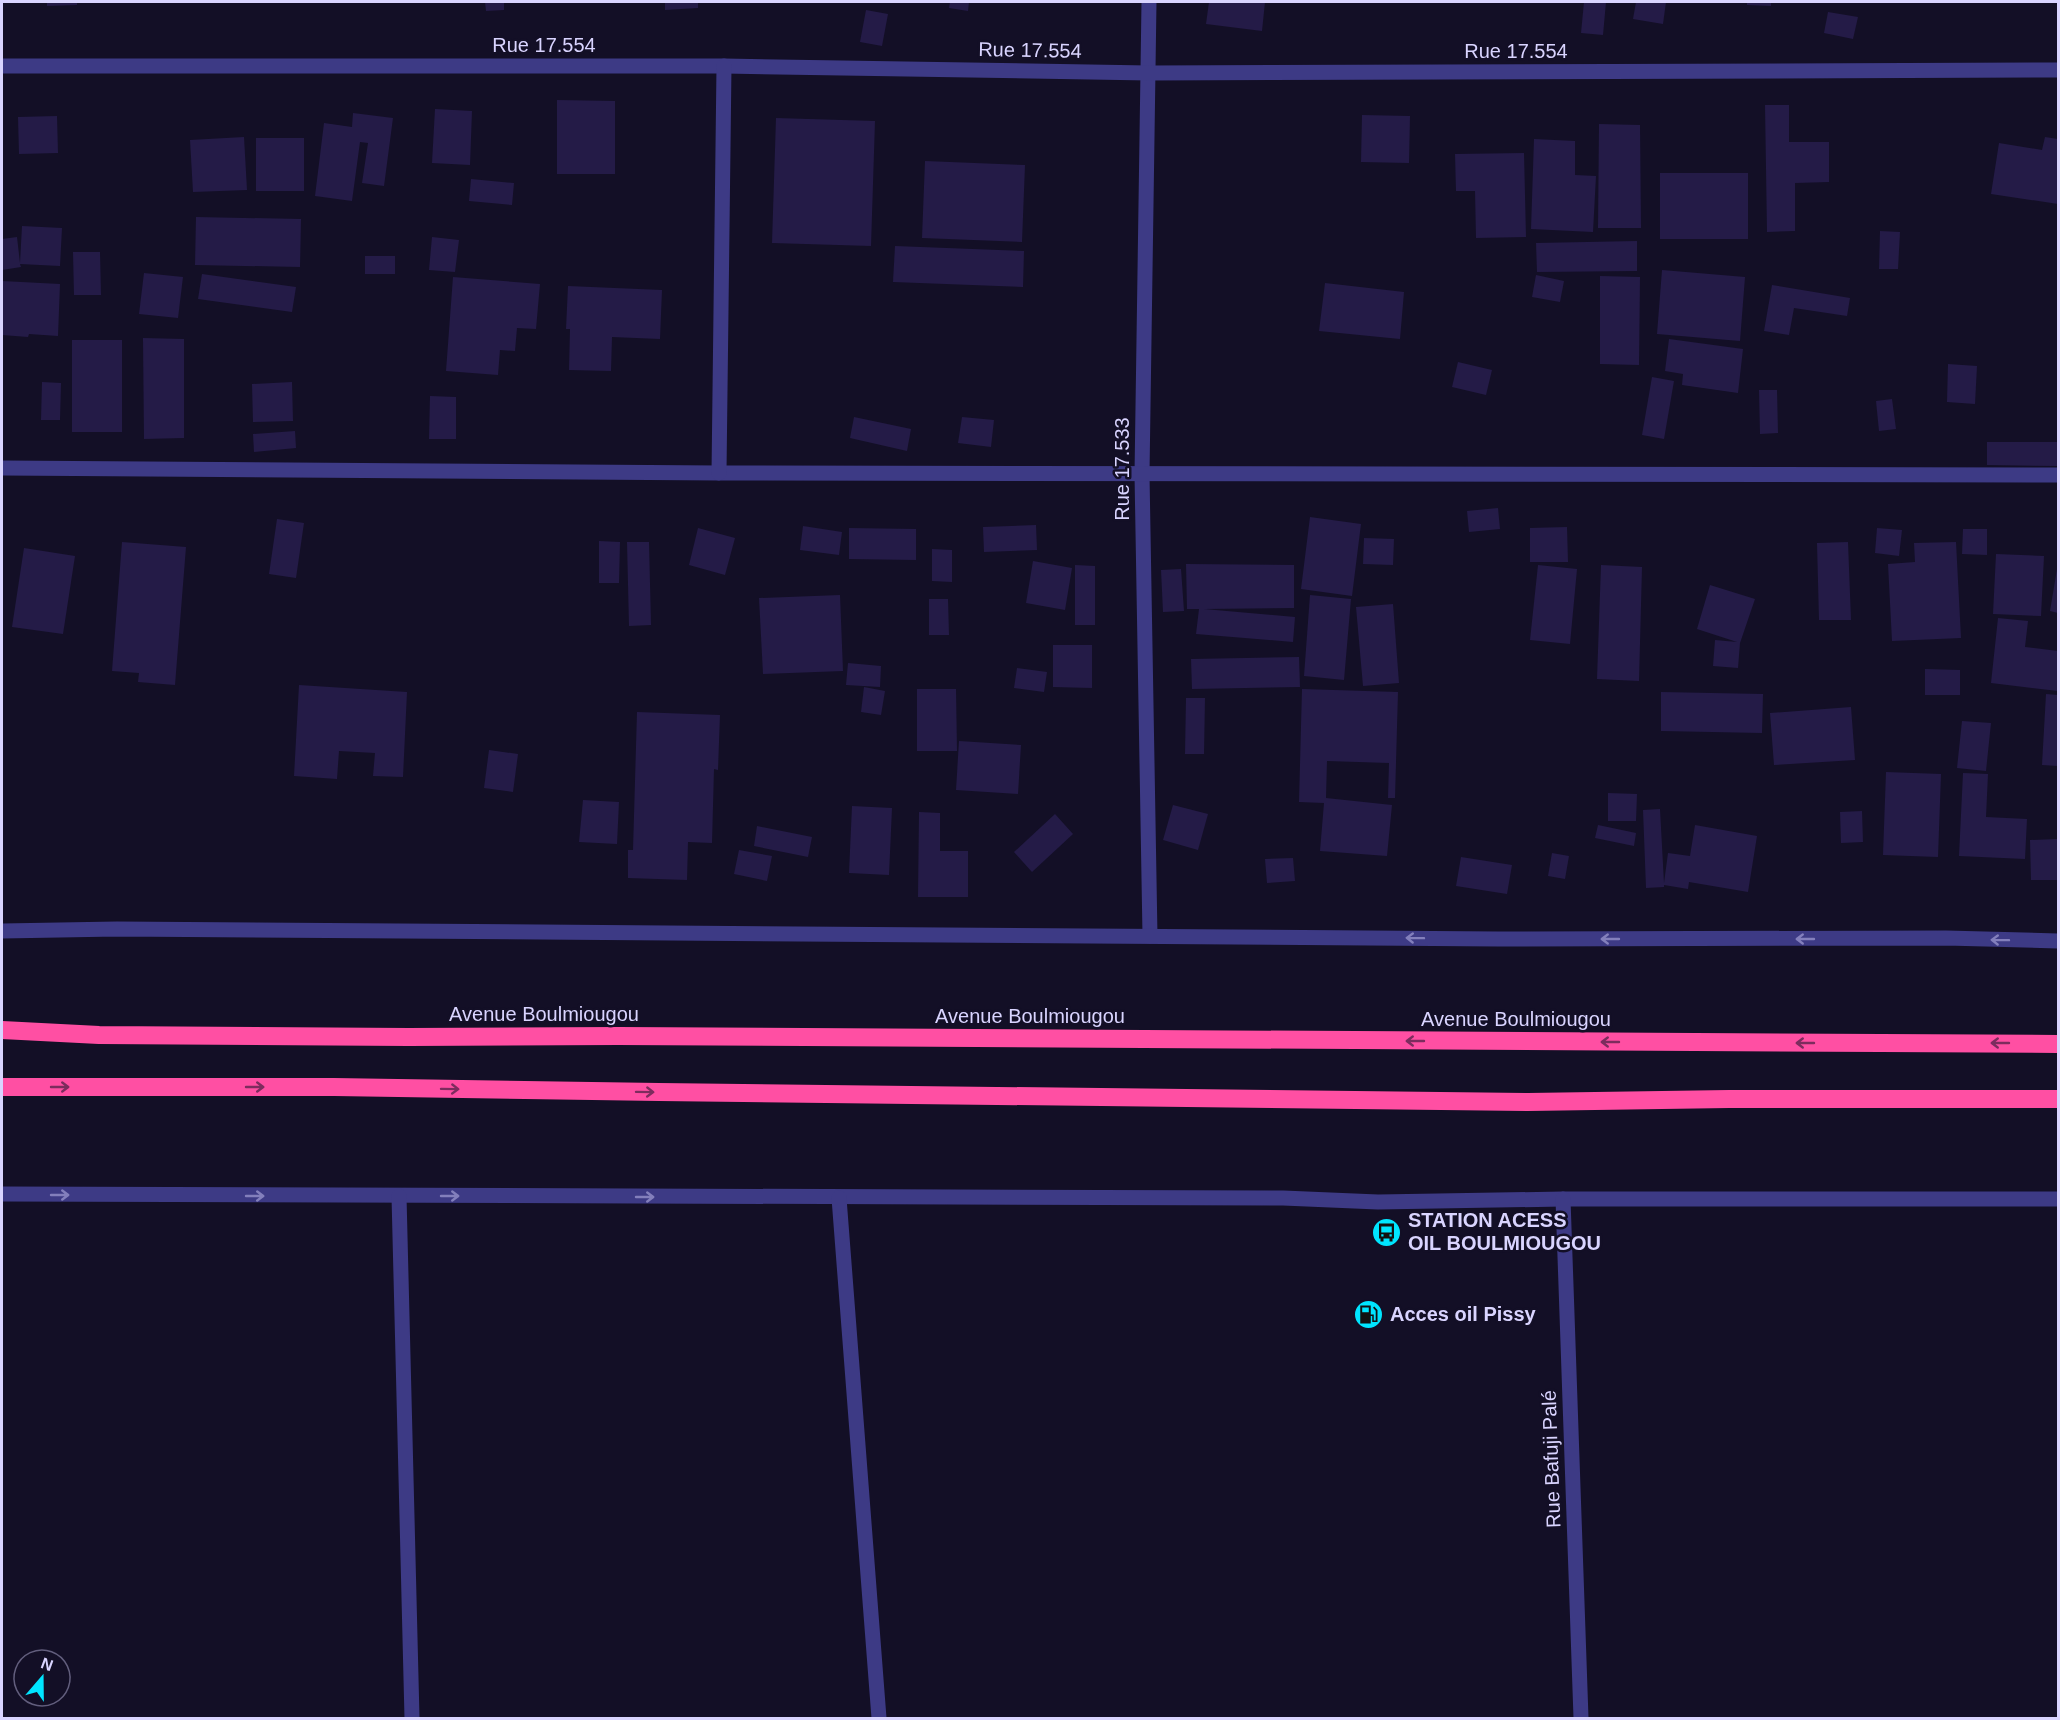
<svg xmlns="http://www.w3.org/2000/svg" width="2060" height="1720" viewBox="0 0 2060 1720" font-family="Helvetica,sans-serif">
<rect width="100%" height="100%" fill="#130f26"/>
<g fill="#241b47">
<path d="M47 2H77V5L47 6Z"/>
<path d="M485 2H504V10L486 11Z"/>
<path d="M665 2H698V8L665 10Z"/>
<path d="M950 2H969L968 11 949 8Z"/>
<path d="M1209 2H1265L1262 31 1206 24Z"/>
<path d="M1584 2H1606L1603 35 1581 33Z"/>
<path d="M1636 2H1666L1663 24 1633 19Z"/>
<path d="M1747 2H1771V6L1747 5Z"/>
<path d="M866 10 888 14 882 46 860 42Z"/>
<path d="M1828 12 1858 17 1853 39 1824 33Z"/>
<path d="M557 100 615 101V174H557Z"/>
<path d="M1765 105H1789V142H1829V182L1795 183V231L1767 232Z"/>
<path d="M435 109 472 111 470 165 432 163Z"/>
<path d="M353 113 393 118 384 186 362 183 368 143 360 142 352 201 315 196 324 123 352 127Z"/>
<path d="M1362 115 1410 116 1409 163 1361 162Z"/>
<path d="M57 116 58 153 19 154 18 117Z"/>
<path d="M776 118 875 121 871 246 772 243Z"/>
<path d="M1599 124 1640 125 1641 228H1598Z"/>
<path d="M244 137 247 190 193 192 190 140Z"/>
<path d="M2045 137 2058 139V204L1991 194 1999 143 2042 150Z"/>
<rect x="256" y="138" width="48" height="53"/>
<path d="M1534 139 1575 141V175L1596 176 1593 232 1531 229Z"/>
<path d="M1524 153 1526 237 1476 238 1475 191H1456L1455 154Z"/>
<path d="M925 161 1025 165 1022 242 922 238Z"/>
<rect x="1660" y="173" width="88" height="66"/>
<path d="M471 179 514 183 512 205 469 201Z"/>
<path d="M196 217 301 219 300 267 195 265Z"/>
<path d="M22 226 62 228 60 266 20 264 21 267 2 270V239L17 237 20 263Z"/>
<path d="M1880 231 1900 232 1898 269H1879Z"/>
<path d="M432 237 459 240 455 272 429 270Z"/>
<path d="M1637 241V271L1537 272 1536 243Z"/>
<path d="M895 246 1024 251 1023 287 893 282Z"/>
<path d="M73 252H100L101 295H74Z"/>
<rect x="365" y="256" width="30" height="18"/>
<path d="M1662 270 1745 277 1740 341 1657 334Z"/>
<path d="M144 273 183 277 178 318 139 314Z"/>
<path d="M202 274 296 287 292 312 198 299Z"/>
<path d="M1536 275 1564 281 1560 302 1532 297Z"/>
<path d="M1600 276 1640 277 1639 365 1600 364Z"/>
<path d="M453 277 540 284 536 329 517 328 515 351 500 350 498 375 446 371Z"/>
<path d="M2 281 60 284 58 336 29 334 28 337 2 335Z"/>
<path d="M1325 283 1404 292 1400 339 1319 331Z"/>
<path d="M1772 285 1850 298 1847 316 1794 308 1789 335 1764 331Z"/>
<path d="M568 286 662 290 660 339 612 337 611 371 569 370 570 329H566Z"/>
<path d="M143 338 184 339V438L144 439Z"/>
<path d="M1669 339 1743 349 1738 393 1682 385 1683 374 1665 371Z"/>
<rect x="72" y="340" width="50" height="92"/>
<path d="M1458 362 1492 370 1486 395 1452 387Z"/>
<path d="M1948 364 1977 366 1975 404 1947 402Z"/>
<path d="M1652 377 1674 381 1664 439 1642 435Z"/>
<path d="M42 382 61 383 60 420H41Z"/>
<path d="M292 382 293 421 253 422 252 384Z"/>
<path d="M1759 390H1777L1778 433 1760 434Z"/>
<path d="M430 396 456 397V439H429Z"/>
<path d="M1892 399 1896 429 1879 431 1876 401Z"/>
<path d="M854 417 911 429 907 451 850 438Z"/>
<path d="M962 417 994 420 991 447 958 443Z"/>
<path d="M295 431 296 448 254 452 253 434Z"/>
<path d="M1987 442H2058V466L1987 465Z"/>
<path d="M1498 508 1500 529 1469 532 1467 511Z"/>
<path d="M1310 517 1361 524 1352 596 1301 589Z"/>
<path d="M277 519 304 523 296 578 269 574Z"/>
<path d="M1036 525 1037 550 984 552 983 527Z"/>
<path d="M803 526 842 532 839 555 800 550Z"/>
<path d="M1567 527 1568 562H1530V528Z"/>
<path d="M698 528 735 538 725 575 689 565Z"/>
<path d="M849 528 916 529V560L849 559Z"/>
<path d="M1877 528 1902 530 1899 556 1875 553Z"/>
<path d="M1963 529H1987V555L1962 554Z"/>
<path d="M1364 538 1394 539 1393 565 1363 564Z"/>
<path d="M599 541 620 542 619 583H599Z"/>
<path d="M122 542 186 547 175 685 138 682 139 673 112 671Z"/>
<path d="M627 542H649L651 625 629 626Z"/>
<path d="M1848 542 1851 620H1819L1817 543Z"/>
<path d="M1956 542 1961 638 1892 641 1888 564 1915 562 1914 543Z"/>
<path d="M24 548 75 556 63 634 12 627Z"/>
<path d="M932 549 952 550V582L932 581Z"/>
<path d="M1996 554 2044 556 2041 616 1993 614Z"/>
<path d="M1033 561 1072 568 1065 610 1026 603Z"/>
<path d="M1186 564 1294 565V608L1204 609 1295 617 1293 642 1196 634 1199 609H1187Z"/>
<path d="M1075 565 1095 566V625H1075Z"/>
<path d="M1538 565 1577 569 1570 644 1530 640Z"/>
<path d="M1601 565 1642 567 1639 681 1597 679Z"/>
<path d="M1181 569 1184 611 1163 612 1161 570Z"/>
<path d="M2057 569H2058V613L2050 611Z"/>
<path d="M1710 585 1755 599 1740 643 1738 668 1713 666 1715 640 1737 642 1697 629Z"/>
<path d="M840 595 843 671 763 674 759 598Z"/>
<path d="M1310 595 1351 599 1344 680 1304 676Z"/>
<path d="M929 599H948L949 635H929Z"/>
<path d="M1393 604 1399 683 1363 686 1356 607Z"/>
<path d="M1998 618 2028 621 2025 647 2058 651V691L1991 683Z"/>
<path d="M1053 645H1092V688L1053 687Z"/>
<path d="M1299 657 1300 687 1192 689 1191 659Z"/>
<path d="M848 663 881 666 880 687 846 685Z"/>
<path d="M1017 668 1047 672 1044 692 1014 688Z"/>
<path d="M1925 669 1960 670V695H1925Z"/>
<path d="M299 685 407 692 403 777 373 776 375 753 339 751 337 779 294 776Z"/>
<path d="M864 687 885 691 881 715 861 712Z"/>
<path d="M917 689H956L957 751H917Z"/>
<path d="M1302 689 1398 692 1395 798H1388L1389 763 1327 761 1326 798 1392 805 1387 856 1320 851 1324 803 1299 802Z"/>
<path d="M1661 692 1763 694 1762 733 1661 731Z"/>
<path d="M2046 694 2058 695V766L2042 765Z"/>
<path d="M1186 698H1205L1204 754H1185Z"/>
<path d="M1851 707 1855 760 1774 765 1770 713Z"/>
<path d="M637 712 720 715 718 770 714 769 712 843 688 842 687 880 628 878V850H633Z"/>
<path d="M1962 721 1991 723 1986 771 1957 768Z"/>
<path d="M959 741 1021 745 1018 794 956 790Z"/>
<path d="M489 750 518 754 513 792 484 788Z"/>
<path d="M1886 772 1941 774 1938 857 1883 855Z"/>
<path d="M1963 773 1988 774 1986 817 2027 819 2025 859 1959 856Z"/>
<path d="M1608 793 1637 794 1636 821H1608Z"/>
<path d="M583 800 619 802 617 844 579 842Z"/>
<path d="M1173 805 1208 814 1198 850 1163 840Z"/>
<path d="M852 806 892 808 889 875 849 873Z"/>
<path d="M1660 809 1664 883 1668 853 1690 856 1695 825 1757 836 1748 892 1689 882 1688 889 1664 885V887L1646 888 1643 810Z"/>
<path d="M1862 811 1863 842 1841 843 1840 812Z"/>
<path d="M919 812 940 813V851H968V897H918Z"/>
<path d="M1055 814 1073 834 1032 872 1014 852Z"/>
<path d="M1598 825 1636 833 1634 846 1595 838Z"/>
<path d="M757 826 812 837 808 857 754 846Z"/>
<path d="M2058 839V880H2031L2030 840Z"/>
<path d="M739 850 772 856 767 881 734 874Z"/>
<path d="M1552 853 1569 856 1565 879 1548 876Z"/>
<path d="M1461 857 1512 865 1507 894 1456 886Z"/>
<path d="M1293 858 1295 881 1267 883 1265 859Z"/>
</g>
<g fill="none" stroke-linecap="round" stroke-linejoin="round">
<g stroke="#3d3a85" stroke-width="15">
<path d="M1149 2 1142 474 1150 936"/>
<path d="M2 66H724L1149 73 2058 70"/>
<path d="M2 468 719 473 2058 475"/>
<path d="M719 473 724 66"/>
<path d="M2 931 117 929 1498 939 1946 938 2058 941"/>
<path d="M2 1194 1283 1198 1378 1202 1563 1199H2058"/>
<path d="M399 1196 412 1718"/>
<path d="M839 1198 879 1718"/>
<path d="M1563 1199 1581 1718"/>
</g>
<g stroke="#ff4fa3" stroke-width="18">
<path d="M2 1030 99 1035 409 1037 618 1036 2058 1044"/>
<path d="M2 1087H334L659 1092 1528 1102 1729 1099H2058"/>
</g>
</g>
<defs><path id="oneway-shaft" d="M-6 0H5M1.5-3L5.5 0L1.5 3" fill="none" stroke-width="1.6" stroke-linecap="round" stroke-linejoin="round" transform="scale(1.5)"/></defs>
<g stroke="#837fbc">
<use href="#oneway-shaft" transform="translate(1415 938) rotate(-179)"/>
<use href="#oneway-shaft" transform="translate(1610 939) rotate(180)"/>
<use href="#oneway-shaft" transform="translate(1805 939) rotate(180)"/>
<use href="#oneway-shaft" transform="translate(2000 940) rotate(-179)"/>
<use href="#oneway-shaft" transform="translate(60 1195)"/>
<use href="#oneway-shaft" transform="translate(255 1196)"/>
<use href="#oneway-shaft" transform="translate(450 1196)"/>
<use href="#oneway-shaft" transform="translate(645 1197)"/>
</g>
<g stroke="#7d2c5e">
<use href="#oneway-shaft" transform="translate(1415 1041) rotate(-180)"/>
<use href="#oneway-shaft" transform="translate(1610 1042) rotate(-180)"/>
<use href="#oneway-shaft" transform="translate(1805 1043) rotate(-180)"/>
<use href="#oneway-shaft" transform="translate(2000 1043) rotate(-180)"/>
<use href="#oneway-shaft" transform="translate(60 1087)"/>
<use href="#oneway-shaft" transform="translate(255 1087)"/>
<use href="#oneway-shaft" transform="translate(450 1089) rotate(1)"/>
<use href="#oneway-shaft" transform="translate(645 1092) rotate(1)"/>
</g>
<defs>
<symbol id="bus-disc" viewBox="-11 -11 22 22"><circle r="9.5" fill="#00e5ff" stroke="#130f26"/><path d="M-5-6H5V4H4V6H2V4H-2V6H-4V4H-5ZM-3.5-4V0h7V-4ZM-3.5 1.2v1.5H-2V1.2ZM2 1.2v1.5H3.5V1.2Z" fill="#111"/></symbol>
<symbol id="fuel-disc" viewBox="-11 -11 22 22"><circle r="9.5" fill="#00e5ff" stroke="#130f26"/><path d="M-5.5-6h7V0h2V4h1.3V-2.5L3-4.5l.8-.8L6-3V5H2.5V1h-1V6h-7ZM-4.2-4.7v3.2H.2V-4.7Z" fill="#111"/></symbol>
</defs>
<g fill-rule="evenodd">
<use href="#bus-disc" x="1370" y="1216" width="33" height="33"/>
<use href="#fuel-disc" x="1352" y="1298" width="33" height="33"/>
</g>
<g text-anchor="middle" stroke-width="5" stroke-linejoin="round" paint-order="stroke">
<g font-size="20" fill="#d9d4ff" stroke="#130f26">
<text x="544" y="52">Rue 17.554</text>
<text transform="translate(1030 50) rotate(1)" y="7">Rue 17.554</text>
<text x="1516" y="58">Rue 17.554</text>
<text transform="translate(1122 469) rotate(-90)" y="7">Rue 17.533</text>
<text x="544" y="1021">Avenue Boulmiougou</text>
<text x="1030" y="1023">Avenue Boulmiougou</text>
<text x="1516" y="1026">Avenue Boulmiougou</text>
<text transform="translate(1551 1459) rotate(-92)" y="7">Rue Bafuji Palé</text>
</g>
<g font-size="20" font-weight="bold" fill="#d9d4ff" stroke="#130f26" text-anchor="start">
<text x="1408" y="1227">STATION ACESS<tspan x="1408" dy="23">OIL BOULMIOUGOU</tspan></text>
<text x="1390" y="1321">Acces oil Pissy</text>
</g>
</g>
<rect width="2060" height="1720" fill="none" stroke="#d9d4ff" stroke-width="6"/>
<g transform="translate(42 1678) rotate(20)"><circle r="28" fill="#130f26" stroke="#625e7d" stroke-width="1.5"/>
<path d="M0-4.5L10 22L0 15L-10 22Z" fill="#00e5ff"/>
<text y="-9" font-size="16" font-weight="bold" text-anchor="middle" fill="#d9d4ff">N</text>
</g>
</svg>
